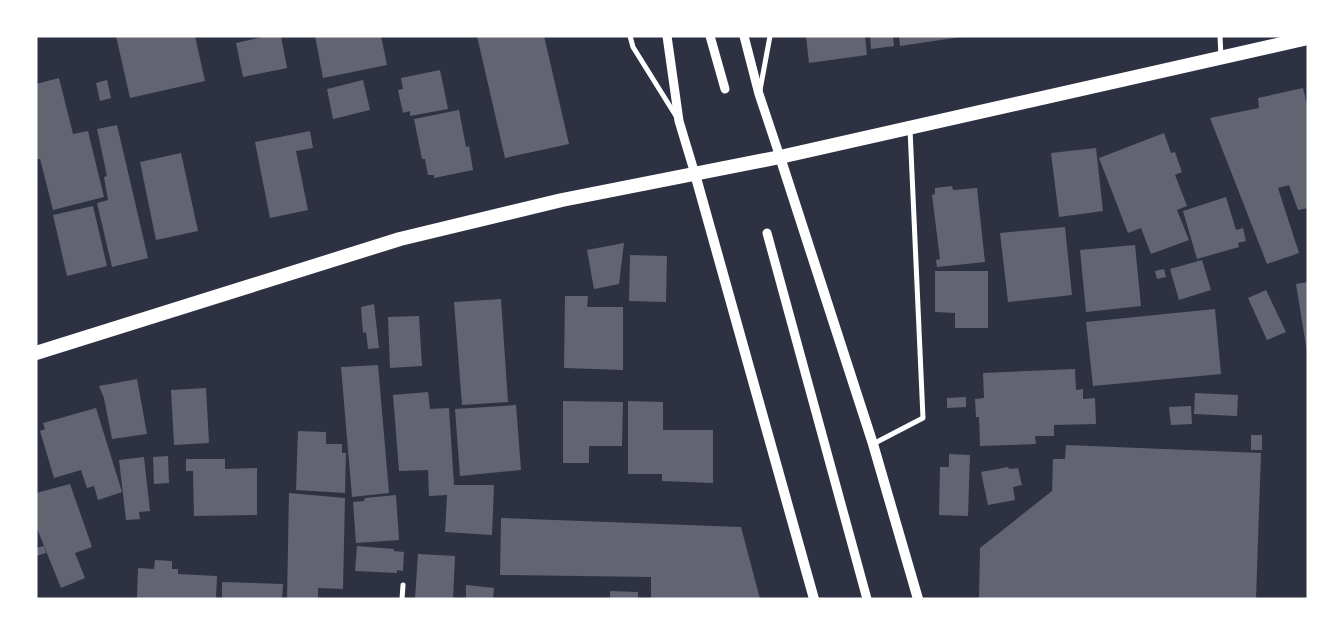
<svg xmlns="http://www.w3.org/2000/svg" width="1344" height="635" viewBox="0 0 1344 635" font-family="Manrope,sans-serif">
<rect width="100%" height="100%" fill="#2d3142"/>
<g fill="#626471">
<path d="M116 36H195L205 81 130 98Z"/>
<path d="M267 36H281L287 68 243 77 236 43Z"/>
<path d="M315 36H381L387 65 323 78Z"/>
<path d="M477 36H544L569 144 505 158Z"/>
<path d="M806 36H865L867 55 809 63Z"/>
<path d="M870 36H893L894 46 871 49Z"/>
<path d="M899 36H961V37L900 46Z"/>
<path d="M440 70 448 109 410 116V111L403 113 398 90 403 89 401 78Z"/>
<path d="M59 78 73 134 88 131 104 197 53 210 40 159H36V84Z"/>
<path d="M107 80 111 98 100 101 96 83Z"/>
<path d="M363 80 370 110 333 119 327 89Z"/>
<path d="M1303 88 1308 109V208L1298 210 1289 185 1278 188 1299 253 1267 264 1210 118 1259 108 1258 98Z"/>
<path d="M459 110 466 147 469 146 473 170 434 178V175H428L425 159H422L414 119Z"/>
<path d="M117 125 148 258 112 267 97 203 108 200 104 177 107 176 97 129Z"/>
<path d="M310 131 313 148 296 151 308 210 270 218 255 142Z"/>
<path d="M1164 133 1171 153 1175 152 1182 172 1175 175 1187 206 1177 210 1189 240 1151 254 1141 228 1128 233 1099 158Z"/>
<path d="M1096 148 1103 211 1059 217 1051 153Z"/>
<path d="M181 153 198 231 156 240 140 162Z"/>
<path d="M952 186 953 190 977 188 985 262 937 267 936 260 940 259 932 195 935 194V188Z"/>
<path d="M1226 197 1236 230 1243 228 1246 241 1238 243 1239 247 1197 259 1183 211Z"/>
<path d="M93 206 107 266 67 276 53 215Z"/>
<path d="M1065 227 1072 295 1008 302 1000 233Z"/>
<path d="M624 243 619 284 594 289 587 250Z"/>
<path d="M1135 245 1141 306 1086 312 1080 250Z"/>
<path d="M630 255 667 256 666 302 629 301Z"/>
<path d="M1202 260 1211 290 1179 300 1170 269Z"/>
<path d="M1164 269 1166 277 1157 279 1155 271Z"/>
<path d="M935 271H988V328H955V313L935 312Z"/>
<path d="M1308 282V352H1307L1296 284Z"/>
<path d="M1266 290 1286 332 1267 340 1248 298Z"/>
<path d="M565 296H588L587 307H623V370L564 368Z"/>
<path d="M501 299 508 402 462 405 454 302Z"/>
<path d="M374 304 379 348 368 349 366 332 363 333 361 307Z"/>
<path d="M1215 309 1221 374 1093 386 1086 322Z"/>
<path d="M419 316 422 366 390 368 388 317Z"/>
<path d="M378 365 389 493 352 497 341 367Z"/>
<path d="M1075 369 1076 390 1083 389V399L1095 398 1096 424 1054 425V436H1035L1036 444 980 446 979 417H976L975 399 984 398 983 373Z"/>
<path d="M137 379 147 434 112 439 104 398 99 386Z"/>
<path d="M206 388 209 443 174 445 171 390Z"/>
<path d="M428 392 430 409 449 408 454 485H494L492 535 445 532 447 495 429 496 428 470 399 471 393 395Z"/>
<path d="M1195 393 1238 395 1237 416 1194 414Z"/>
<path d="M966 397V407L947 408V398Z"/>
<path d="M563 401 623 402 622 446H589V463H563Z"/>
<path d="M628 401 663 402V430H713V483L662 481V474H628Z"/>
<path d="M516 405 521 470 460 476 455 409Z"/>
<path d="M1191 406 1192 424 1171 425 1169 407Z"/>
<path d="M96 408 122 492 98 500 94 486 87 488 81 470 54 478 40 431 45 429 43 423Z"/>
<path d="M298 431 326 432V444H342V453H346L345 493 296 490Z"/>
<rect x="1251" y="435" width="11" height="15"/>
<path d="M1066 445 1261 453 1256 599H979L980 548 1052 491 1053 459H1065Z"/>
<path d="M949 454 970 455 968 516 939 515 940 467H949Z"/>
<path d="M168 456 169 483 154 484 153 457Z"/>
<path d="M144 457 150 511 139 512 140 519 126 520 119 460Z"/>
<path d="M186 459H225V469L257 468V515L194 516 193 471H186Z"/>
<path d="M1008 467 1009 469 1018 468 1022 485 1013 487 1015 500 988 505 981 472Z"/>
<path d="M70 484 92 547 75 553 85 578 61 588 36 526V493Z"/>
<path d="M289 493 345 498 343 589 318 588V599H287Z"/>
<path d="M396 495 399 540 356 543 353 502 364 501 365 498Z"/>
<path d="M501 518 741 527 760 599H651V577L500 575Z"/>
<path d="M44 546 46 553 36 556V548Z"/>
<path d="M357 546 394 549V551L404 552 403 571 397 570V573L355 571Z"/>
<path d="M418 554 455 556 453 599H415Z"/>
<path d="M155 560 172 561V569H178V574L217 576 216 599H137L138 568 154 569Z"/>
<path d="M222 582 283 584 282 599H222Z"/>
<path d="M466 585 494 588 493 599H466Z"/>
<path d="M610 591 638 592V599H610Z"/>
</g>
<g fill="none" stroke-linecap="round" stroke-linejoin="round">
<g stroke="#fff" stroke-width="5">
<path d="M630 36 633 47 676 116"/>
<path d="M1220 36 1221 57"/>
<path d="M760 90 770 36"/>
<path d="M873 444 923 418 910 129"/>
<path d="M402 599 403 585"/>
</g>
<g stroke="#fff" stroke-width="9">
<path d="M667 36 679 121 695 174"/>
<path d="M710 36 725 89"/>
<path d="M744 36 759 94 780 157"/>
<path d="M767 233 867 599"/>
</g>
<g stroke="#fff" stroke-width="10">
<path d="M780 157 873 444 918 599"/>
<path d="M695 174 814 599"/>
</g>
<path stroke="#fff" stroke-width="14" d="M36 353 400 239 562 200 780 157 1308 38"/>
</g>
<rect width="1344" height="635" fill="none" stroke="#ffffff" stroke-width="75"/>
</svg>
